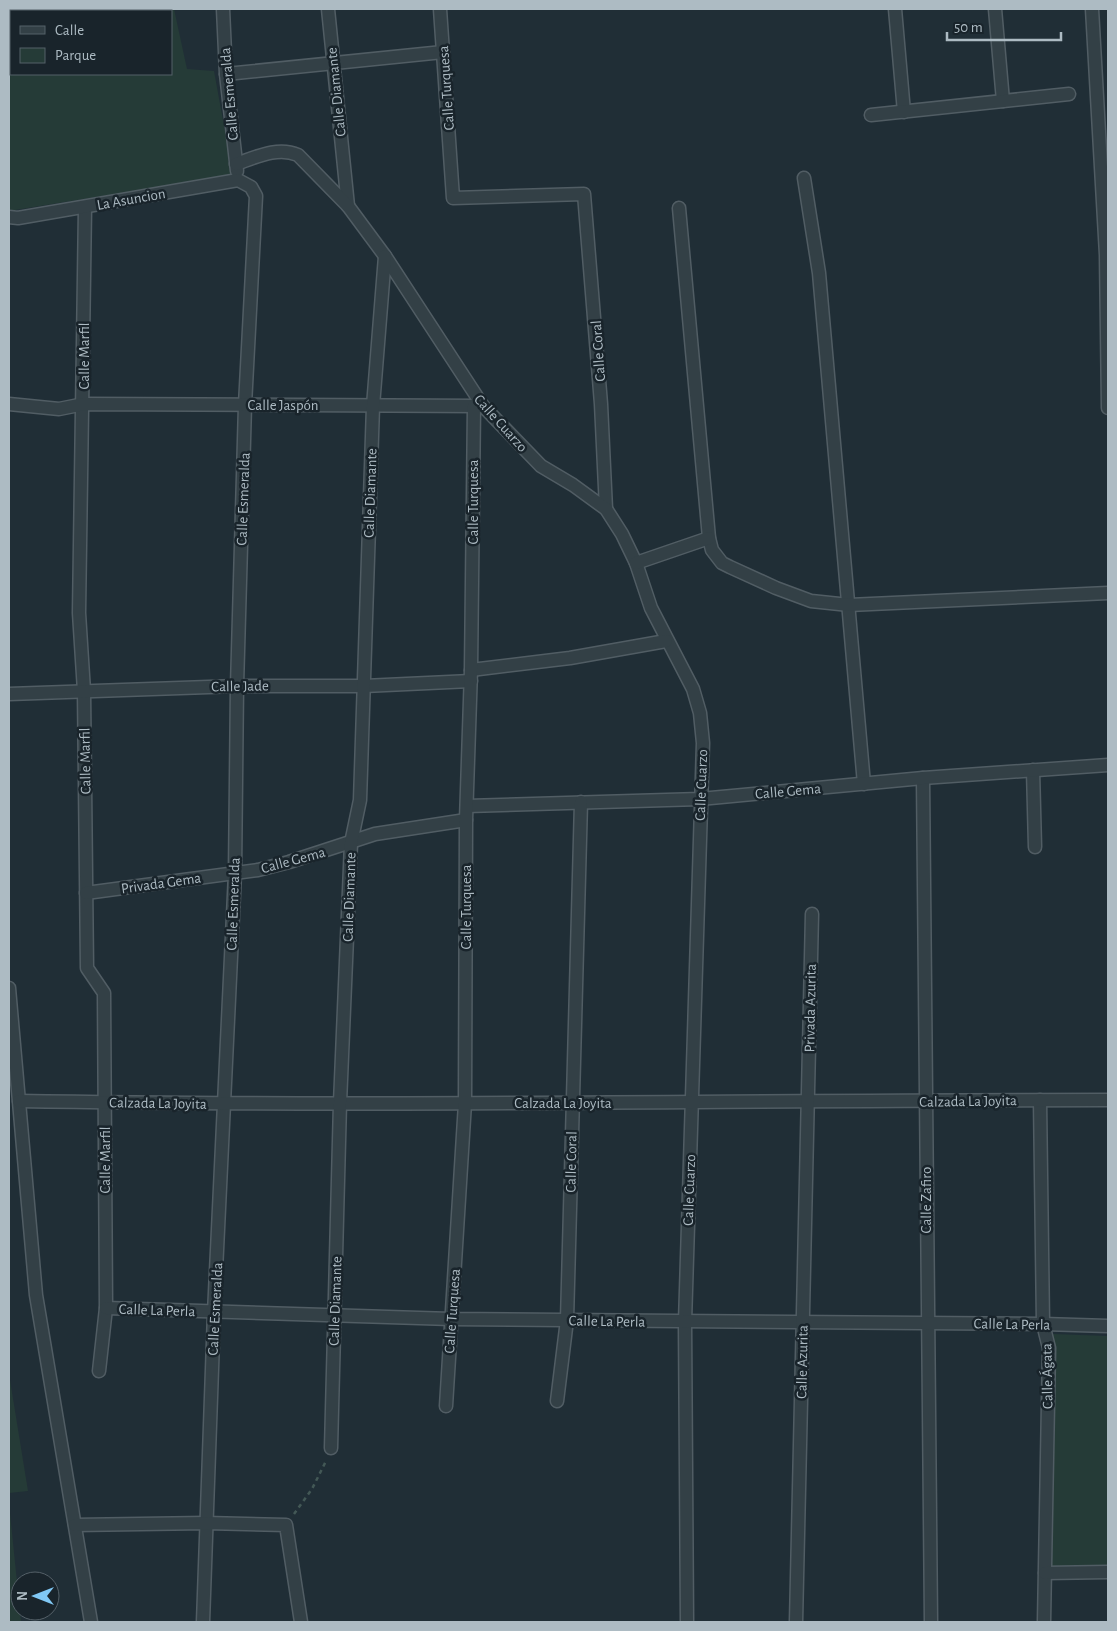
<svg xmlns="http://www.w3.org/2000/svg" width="1117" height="1631" viewBox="0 0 1117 1631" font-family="'Alegreya Sans',sans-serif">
<rect width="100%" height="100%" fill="#202e36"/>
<g fill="#253b37">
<path d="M9 9H32L33 11H11V74H171V11H114L127 9H174L187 69 214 71 233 175 9 211Z"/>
<path d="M1053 1334 1108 1336V1568L1051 1569Z"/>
<path d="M9 1374 28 1491 9 1493Z"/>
<path d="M9 1503 21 1622H9Z"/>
</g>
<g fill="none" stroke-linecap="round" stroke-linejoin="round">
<defs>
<g id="minor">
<path d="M223 9 226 74 237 171"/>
<path d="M328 9 348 206"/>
<path d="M440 9 453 198 584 194 601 404 606 509"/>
<path d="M895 9 904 112"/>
<path d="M995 9 1003 101"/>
<path d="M1092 9 1106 255 1108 408"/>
<path d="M226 74 443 52"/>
<path d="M871 115 1069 94"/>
<path d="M236 164C256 157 278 146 298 155L348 206 385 256 483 406 541 466 573 485 606 509 622 534 636 563 651 608 693 689 700 713 703 743 685 1322 687 1622"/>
<path d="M804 178 819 273 864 784"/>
<path d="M85 208 79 613 84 691 87 968 104 993 106 1308 99 1371"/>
<path d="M679 208 709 538 712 550 722 563 730 567 776 588 811 601 849 605 1108 593"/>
<path d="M9 217 18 218 238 180 251 187 256 196 245 405 237 686 235 873 214 1313 203 1622"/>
<path d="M9 404 59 409 84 404 480 406"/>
<path d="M636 563 709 538"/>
<path d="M471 670 570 658 666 641"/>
<path d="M9 694 237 686H364L471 681"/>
<path d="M1033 770 1035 847"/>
<path d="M923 778 931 1622"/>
<path d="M467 806 700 799 923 778 1108 765"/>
<path d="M86 893 258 870 289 862 375 834 466 820"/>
<path d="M9 988 36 1295 91 1622"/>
<path d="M1040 1100 1043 1324 1049 1348 1044 1622"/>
<path d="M19 1101C382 1107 745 1100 1108 1100"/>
<path d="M106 1308 451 1319 1043 1324 1108 1326"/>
<path d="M557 1401 567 1320 581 802"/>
<path d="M446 1406 465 1103 466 820 471 670 474 406"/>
<path d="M331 1448 340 1103 351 843 360 800 373 406 385 256"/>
<path d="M75 1525 206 1523 286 1525 301 1622"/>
<path d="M1045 1573 1108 1572"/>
<path d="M796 1622 812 914"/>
</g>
</defs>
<use href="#minor" stroke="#515d64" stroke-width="15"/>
<path stroke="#435856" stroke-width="2.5" stroke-dasharray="4 4" stroke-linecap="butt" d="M294 1514 312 1489 326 1461"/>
<use href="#minor" stroke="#334046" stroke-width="12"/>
</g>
<g text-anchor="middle" stroke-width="5" stroke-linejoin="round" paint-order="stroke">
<g font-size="15" fill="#adbbc3" stroke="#19242b">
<text transform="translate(446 88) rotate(-94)" y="5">Calle Turquesa</text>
<text transform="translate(336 92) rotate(-96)" y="5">Calle Diamante</text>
<text transform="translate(229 94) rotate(-95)" y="5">Calle Esmeralda</text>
<text transform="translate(131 199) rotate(-10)" y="5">La Asuncion</text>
<text transform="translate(598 351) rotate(-94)" y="5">Calle Coral</text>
<text transform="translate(84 356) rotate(-90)" y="5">Calle Marfil</text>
<text x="283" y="410">Calle Jaspón</text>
<text transform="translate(501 423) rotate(48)" y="5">Calle Cuarzo</text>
<text transform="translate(370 493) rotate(-88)" y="5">Calle Diamante</text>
<text transform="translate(243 499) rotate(-88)" y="5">Calle Esmeralda</text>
<text transform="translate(473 502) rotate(-90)" y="5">Calle Turquesa</text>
<text transform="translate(240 686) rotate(-1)" y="5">Calle Jade</text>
<text transform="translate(85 761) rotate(-91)" y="5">Calle Marfil</text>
<text transform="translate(701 785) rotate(-88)" y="5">Calle Cuarzo</text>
<text transform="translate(788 791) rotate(-5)" y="5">Calle Gema</text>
<text transform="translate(293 860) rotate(-15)" y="5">Calle Gema</text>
<text transform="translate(161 883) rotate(-8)" y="5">Privada Gema</text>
<text transform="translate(349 897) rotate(-88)" y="5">Calle Diamante</text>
<text transform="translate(233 904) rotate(-88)" y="5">Calle Esmeralda</text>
<text transform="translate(466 907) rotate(-90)" y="5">Calle Turquesa</text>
<text transform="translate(810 1008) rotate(-89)" y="5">Privada Azurita</text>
<text transform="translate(968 1101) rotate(-1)" y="5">Calzada La Joyita</text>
<text transform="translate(158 1103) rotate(1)" y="5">Calzada La Joyita</text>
<text x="563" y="1108">Calzada La Joyita</text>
<text transform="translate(105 1160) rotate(-90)" y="5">Calle Marfil</text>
<text transform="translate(571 1162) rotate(-89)" y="5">Calle Coral</text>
<text transform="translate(689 1190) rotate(-88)" y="5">Calle Cuarzo</text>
<text transform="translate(926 1200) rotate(-90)" y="5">Calle Zafiro</text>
<text transform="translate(335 1301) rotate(-88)" y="5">Calle Diamante</text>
<text transform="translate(215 1309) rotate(-87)" y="5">Calle Esmeralda</text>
<text transform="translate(157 1310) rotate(2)" y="5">Calle La Perla</text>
<text transform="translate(452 1311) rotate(-86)" y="5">Calle Turquesa</text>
<text transform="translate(607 1321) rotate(1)" y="5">Calle La Perla</text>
<text transform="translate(1012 1324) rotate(1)" y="5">Calle La Perla</text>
<text transform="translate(802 1362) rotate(-89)" y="5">Calle Azurita</text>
<text transform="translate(1047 1376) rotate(-91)" y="5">Calle Ágata</text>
</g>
</g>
<rect width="1117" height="1631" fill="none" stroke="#adbbc3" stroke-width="20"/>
<rect x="10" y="10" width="162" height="65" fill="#19242b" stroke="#546068"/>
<rect x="20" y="26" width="25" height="8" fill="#334046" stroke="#546068"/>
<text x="55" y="35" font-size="15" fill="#adbbc3">Calle</text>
<rect x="20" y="48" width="25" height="15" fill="#253b37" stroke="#546068"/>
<text x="55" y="60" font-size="15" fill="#adbbc3">Parque</text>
<g transform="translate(35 1596) rotate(270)"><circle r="24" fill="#19242b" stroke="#546068"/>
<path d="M0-4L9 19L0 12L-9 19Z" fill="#80c8f5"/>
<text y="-8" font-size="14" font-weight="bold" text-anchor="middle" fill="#adbbc3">N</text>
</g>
<path d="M947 32v8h114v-8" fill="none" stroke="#adbbc3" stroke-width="2.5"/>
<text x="954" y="32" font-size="15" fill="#adbbc3" stroke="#19242b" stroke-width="4" paint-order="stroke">50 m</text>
</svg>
